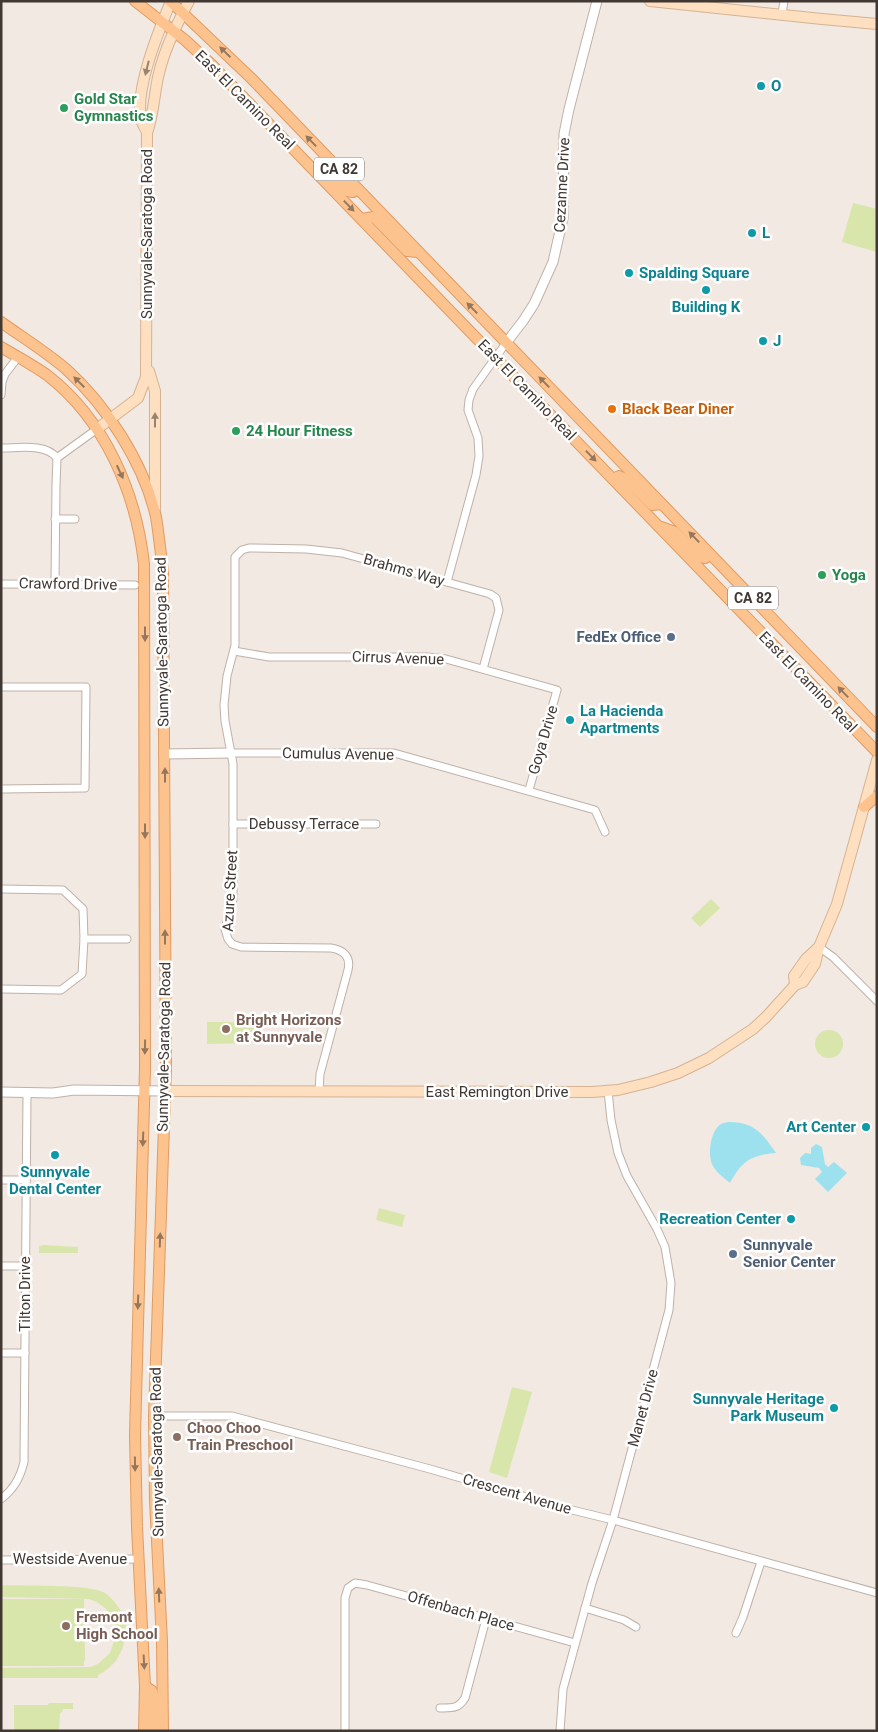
<svg xmlns="http://www.w3.org/2000/svg" width="878" height="1732" viewBox="0 0 878 1732" font-family="Roboto,sans-serif">
<rect width="100%" height="100%" fill="#f1e9e2"/>
<g fill="#d9e6ab">
<path d="M853 203 877 209V252L842 242Z"/>
<path d="M711 899 720 908 700 927 691 918Z"/>
<path d="M207 1022H257V1043L207 1044Z"/>
<circle cx="829" cy="1044" r="14"/>
<path d="M379 1208 405 1215 402 1227 376 1220Z"/>
<path d="M44 1245 78 1247V1253H39V1246Z"/>
<path d="M512 1387 532 1392 507 1478 489 1472Z"/>
<path d="M1 1585C22 1586 91 1584 105 1593 113 1599 120 1608 124 1617 126 1624 127 1633 125 1640 121 1656 113 1668 98 1675V1678H1V1668L90 1667 98 1664 110 1653 114 1641 116 1632 113 1618 105 1608 97 1602 89 1599 1 1597Z"/>
<path d="M1 1599H84L85 1660 84 1661V1666H1Z"/>
<path d="M49 1703H73V1709H63L62 1712 60 1713 59 1731H7L14 1730V1705H48Z"/>
</g>
<g fill="#9ee1ee">
<path d="M729 1122C754 1122 762 1133 776 1153 751 1155 742 1161 730 1183 724 1178 717 1173 713 1166 707 1156 710 1131 721 1124 723 1123 726 1122 729 1122Z"/>
<path d="M816 1144 822 1147 825 1164 828 1167 834 1162 847 1173 828 1192 815 1179 822 1172 819 1168 801 1165 800 1158 805 1153 811 1154V1148Z"/>
</g>
<g fill="none" stroke-linecap="round" stroke-linejoin="round">
<defs>
<g id="minor">
<path d="M782 14 784 1"/>
<path d="M1 395 2 382 5 374 18 357"/>
<path d="M1 448C18 448 46 443 57 458"/>
<path d="M57 458 97 429"/>
<path d="M55 519H75"/>
<path d="M447 582 476 475 479 456 478 438 468 410 469 400 473 389 506 343"/>
<path d="M1 584 135 585"/>
<path d="M55 584 56 485 57 458"/>
<path d="M234 651 269 657H427L446 659 557 690 529 790"/>
<path d="M1 687H86L85 788 1 789"/>
<path d="M231 753H394L595 810 605 832"/>
<path d="M233 824H376"/>
<path d="M1 889 63 890 83 909 84 939 82 974 61 990 1 989"/>
<path d="M84 939H127"/>
<path d="M819 947 833 957 877 1001"/>
<path d="M319 1092 320 1074 348 970C351 957 344 950 331 948L241 947 232 944 228 939 225 929 233 899V764L225 721 224 705 227 676 235 645V557L242 550 249 548 306 549 342 553 490 594 496 598 499 610 483 669"/>
<path d="M1 1180H26"/>
<path d="M1 1266H25"/>
<path d="M1 1353H25"/>
<path d="M154 1416H232L430 1469 564 1508 613 1520 877 1593"/>
<path d="M1 1499C14 1489 20 1478 24 1462L27 1093"/>
<path d="M1 1560 139 1559"/>
<path d="M585 1608 624 1620 636 1627"/>
<path d="M736 1633 743 1617 761 1562"/>
<path d="M440 1708C452 1708 458 1709 465 1698L486 1619"/>
<path d="M345 1731V1598L348 1588 355 1583 367 1585 575 1643"/>
<path d="M560 1731 563 1689 592 1583 613 1520 669 1310 671 1283 665 1247 657 1229 627 1176 618 1153 611 1120 608 1091"/>
</g>
<g id="tertiary">
<path d="M506 343 523 321 534 304 553 262 563 218 564 134 569 109 597 1"/>
<path d="M164 754 231 753"/>
<path d="M1 1092 53 1093 74 1090 164 1091"/>
</g>
<g id="secondary">
<path d="M650 1 822 19 877 24"/>
<path d="M147 133C146 129 142 124 141 119 135 88 159 30 171 1"/>
<path d="M149 371 155 391V508"/>
<path d="M97 429 138 398 146 377 147 133C154 114 154 93 159 73 165 48 177 24 189 1"/>
<path d="M795 985 794 976 806 959 819 947"/>
<path d="M164 1091 592 1092 618 1090 651 1082 678 1073 709 1058 753 1029 766 1017 795 985 803 982 815 964 819 947 837 904 877 760"/>
</g>
<g id="primary">
<path d="M135 1 185 40 212 65 877 752"/>
<path d="M170 1 251 78 877 727"/>
<path d="M315 171 323 168 347 191 353 192 358 189"/>
<path d="M362 219 374 217 407 251 418 252"/>
<path d="M1 322C22 337 46 352 66 369 106 405 144 463 156 517 159 535 161 554 163 573L166 1068 154 1416 155 1500 162 1642 163 1731"/>
<path d="M1 347C16 356 33 365 47 375 105 420 136 492 144 564L145 1068 135 1435 137 1527 145 1686 144 1731"/>
<path d="M613 479 619 476 626 479 652 505 661 504"/>
<path d="M661 527 675 532 700 557 705 558 710 555"/>
<path d="M864 807 877 796"/>
<path d="M145 1686 152 1691 153 1695V1731"/>
</g>
</defs>
<use href="#minor" stroke="#bfb1a8" stroke-width="9"/>
<use href="#tertiary" stroke="#bfb1a8" stroke-width="11"/>
<use href="#secondary" stroke="#d4b394" stroke-width="12"/>
<use href="#primary" stroke="#e19b60" stroke-width="12"/>
<use href="#minor" stroke="#fff" stroke-width="7"/>
<use href="#tertiary" stroke="#fff" stroke-width="9"/>
<use href="#secondary" stroke="#fedfbf" stroke-width="10"/>
<use href="#primary" stroke="#fdc38f" stroke-width="10"/>
</g>
<defs><path id="oneway-solid" d="M-6-.8H1V-3.2L6.5 0L1 3.2V.8H-6Z" transform="scale(1.25)"/></defs>
<g fill="#96775c">
<use href="#oneway-solid" transform="translate(225 52) rotate(-136)"/>
<use href="#oneway-solid" transform="translate(311 141) rotate(-134)"/>
<use href="#oneway-solid" transform="translate(349 206) rotate(46)"/>
<use href="#oneway-solid" transform="translate(472 308) rotate(-134)"/>
<use href="#oneway-solid" transform="translate(79 382) rotate(-135)"/>
<use href="#oneway-solid" transform="translate(544 382) rotate(-134)"/>
<use href="#oneway-solid" transform="translate(591 456) rotate(46)"/>
<use href="#oneway-solid" transform="translate(120 472) rotate(65)"/>
<use href="#oneway-solid" transform="translate(694 537) rotate(-134)"/>
<use href="#oneway-solid" transform="translate(145 634) rotate(90)"/>
<use href="#oneway-solid" transform="translate(843 692) rotate(-134)"/>
<use href="#oneway-solid" transform="translate(165 775) rotate(-90)"/>
<use href="#oneway-solid" transform="translate(145 831) rotate(90)"/>
<use href="#oneway-solid" transform="translate(165 937) rotate(-90)"/>
<use href="#oneway-solid" transform="translate(145 1047) rotate(91)"/>
<use href="#oneway-solid" transform="translate(143 1139) rotate(92)"/>
<use href="#oneway-solid" transform="translate(160 1240) rotate(-88)"/>
<use href="#oneway-solid" transform="translate(138 1302) rotate(92)"/>
<use href="#oneway-solid" transform="translate(135 1464) rotate(89)"/>
<use href="#oneway-solid" transform="translate(159 1595) rotate(-92)"/>
<use href="#oneway-solid" transform="translate(144 1662) rotate(87)"/>
</g>
<g fill="#978372">
<use href="#oneway-solid" transform="translate(147 68) rotate(104)"/>
<use href="#oneway-solid" transform="translate(155 420) rotate(-90)"/>
</g>
<g fill="#0f9aa8" stroke="#fff" stroke-width="2">
<circle cx="761" cy="86" r="5"/>
<circle cx="752" cy="233" r="5"/>
<circle cx="629" cy="273" r="5"/>
<circle cx="706" cy="290" r="5"/>
<circle cx="763" cy="341" r="5"/>
<circle cx="570" cy="720" r="5"/>
<circle cx="866" cy="1127" r="5"/>
<circle cx="55" cy="1155" r="5"/>
<circle cx="791" cy="1219" r="5"/>
<circle cx="834" cy="1408" r="5"/>
</g>
<g fill="#2e9e5b" stroke="#fff" stroke-width="2">
<circle cx="64" cy="108" r="5"/>
<circle cx="236" cy="431" r="5"/>
<circle cx="822" cy="575" r="5"/>
</g>
<circle fill="#e8710a" stroke="#fff" stroke-width="2" cx="612" cy="409" r="5"/>
<g fill="#5c6f8a" stroke="#fff" stroke-width="2">
<circle cx="671" cy="637" r="5"/>
<circle cx="733" cy="1254" r="5"/>
</g>
<g fill="#8d6e63" stroke="#fff" stroke-width="2">
<circle cx="226" cy="1029" r="5"/>
<circle cx="177" cy="1437" r="5"/>
<circle cx="66" cy="1626" r="5"/>
</g>
<g text-anchor="middle" stroke-width="5" stroke-linejoin="round" paint-order="stroke">
<g fill="#fff" stroke="#7b7470" stroke-width="1">
<rect x="314" y="157.5" width="50" height="23" rx="4"/>
<rect x="728" y="586.5" width="50" height="23" rx="4"/>
</g>
<g font-size="14" font-weight="bold" fill="#423833">
<text x="339" y="174">CA 82</text>
<text x="753" y="603">CA 82</text>
</g>
<g font-size="15" font-weight="bold" fill="#0d838f" stroke="#fff" text-anchor="start">
<text x="771" y="91">O</text>
<text x="762" y="238">L</text>
<text x="639" y="278">Spalding Square</text>
<text x="706" y="312" text-anchor="middle">Building K</text>
<text x="773" y="346">J</text>
<text x="580" y="716">La Hacienda<tspan x="580" dy="17">Apartments</tspan></text>
<text x="856" y="1132" text-anchor="end">Art Center</text>
<text x="55" y="1177" text-anchor="middle">Sunnyvale<tspan x="55" dy="17">Dental Center</tspan></text>
<text x="781" y="1224" text-anchor="end">Recreation Center</text>
<text x="824" y="1404" text-anchor="end">Sunnyvale Heritage<tspan x="824" dy="17">Park Museum</tspan></text>
</g>
<g font-size="15" font-weight="bold" fill="#27864d" stroke="#fff" text-anchor="start">
<text x="74" y="104">Gold Star<tspan x="74" dy="17">Gymnastics</tspan></text>
<text x="246" y="436">24 Hour Fitness</text>
<text x="832" y="580">Yoga</text>
</g>
<g font-size="15" fill="#423833" stroke="#fff">
<text transform="translate(245 100) rotate(45)" y="5">East El Camino Real</text>
<text transform="translate(562 185) rotate(-87)" y="5">Cezanne Drive</text>
<text transform="translate(147 234) rotate(-90)" y="5">Sunnyvale-Saratoga Road</text>
<text transform="translate(527 390) rotate(46)" y="5">East El Camino Real</text>
<text transform="translate(404 570) rotate(16)" y="5">Brahms Way</text>
<text transform="translate(68 584) rotate(1)" y="5">Crawford Drive</text>
<text transform="translate(162 642) rotate(-91)" y="5">Sunnyvale-Saratoga Road</text>
<text transform="translate(398 658) rotate(2)" y="5">Cirrus Avenue</text>
<text transform="translate(808 682) rotate(46)" y="5">East El Camino Real</text>
<text transform="translate(543 740) rotate(-74)" y="5">Goya Drive</text>
<text transform="translate(338 754) rotate(1)" y="5">Cumulus Avenue</text>
<text x="304" y="829">Debussy Terrace</text>
<text transform="translate(230 891) rotate(-87)" y="5">Azure Street</text>
<text transform="translate(164 1047) rotate(-89)" y="5">Sunnyvale-Saratoga Road</text>
<text x="497" y="1097">East Remington Drive</text>
<text transform="translate(25 1294) rotate(-90)" y="5">Tilton Drive</text>
<text transform="translate(643 1408) rotate(-75)" y="5">Manet Drive</text>
<text transform="translate(157 1452) rotate(-91)" y="5">Sunnyvale-Saratoga Road</text>
<text transform="translate(517 1494) rotate(16)" y="5">Crescent Avenue</text>
<text x="70" y="1564">Westside Avenue</text>
<text transform="translate(461 1611) rotate(16)" y="5">Offenbach Place</text>
</g>
<g font-size="15" font-weight="bold" fill="#c56008" stroke="#fff" text-anchor="start">
<text x="622" y="414">Black Bear Diner</text>
</g>
<g font-size="15" font-weight="bold" fill="#4e5e75" stroke="#fff" text-anchor="end">
<text x="661" y="642">FedEx Office</text>
<text x="743" y="1250" text-anchor="start">Sunnyvale<tspan x="743" dy="17">Senior Center</tspan></text>
</g>
<g font-size="15" font-weight="bold" fill="#785e54" stroke="#fff" text-anchor="start">
<text x="236" y="1025">Bright Horizons<tspan x="236" dy="17">at Sunnyvale</tspan></text>
<text x="187" y="1433">Choo Choo<tspan x="187" dy="17">Train Preschool</tspan></text>
<text x="76" y="1622">Fremont<tspan x="76" dy="17">High School</tspan></text>
</g>
</g>
<rect width="878" height="1732" fill="none" stroke="#423833" stroke-width="5"/>
</svg>
